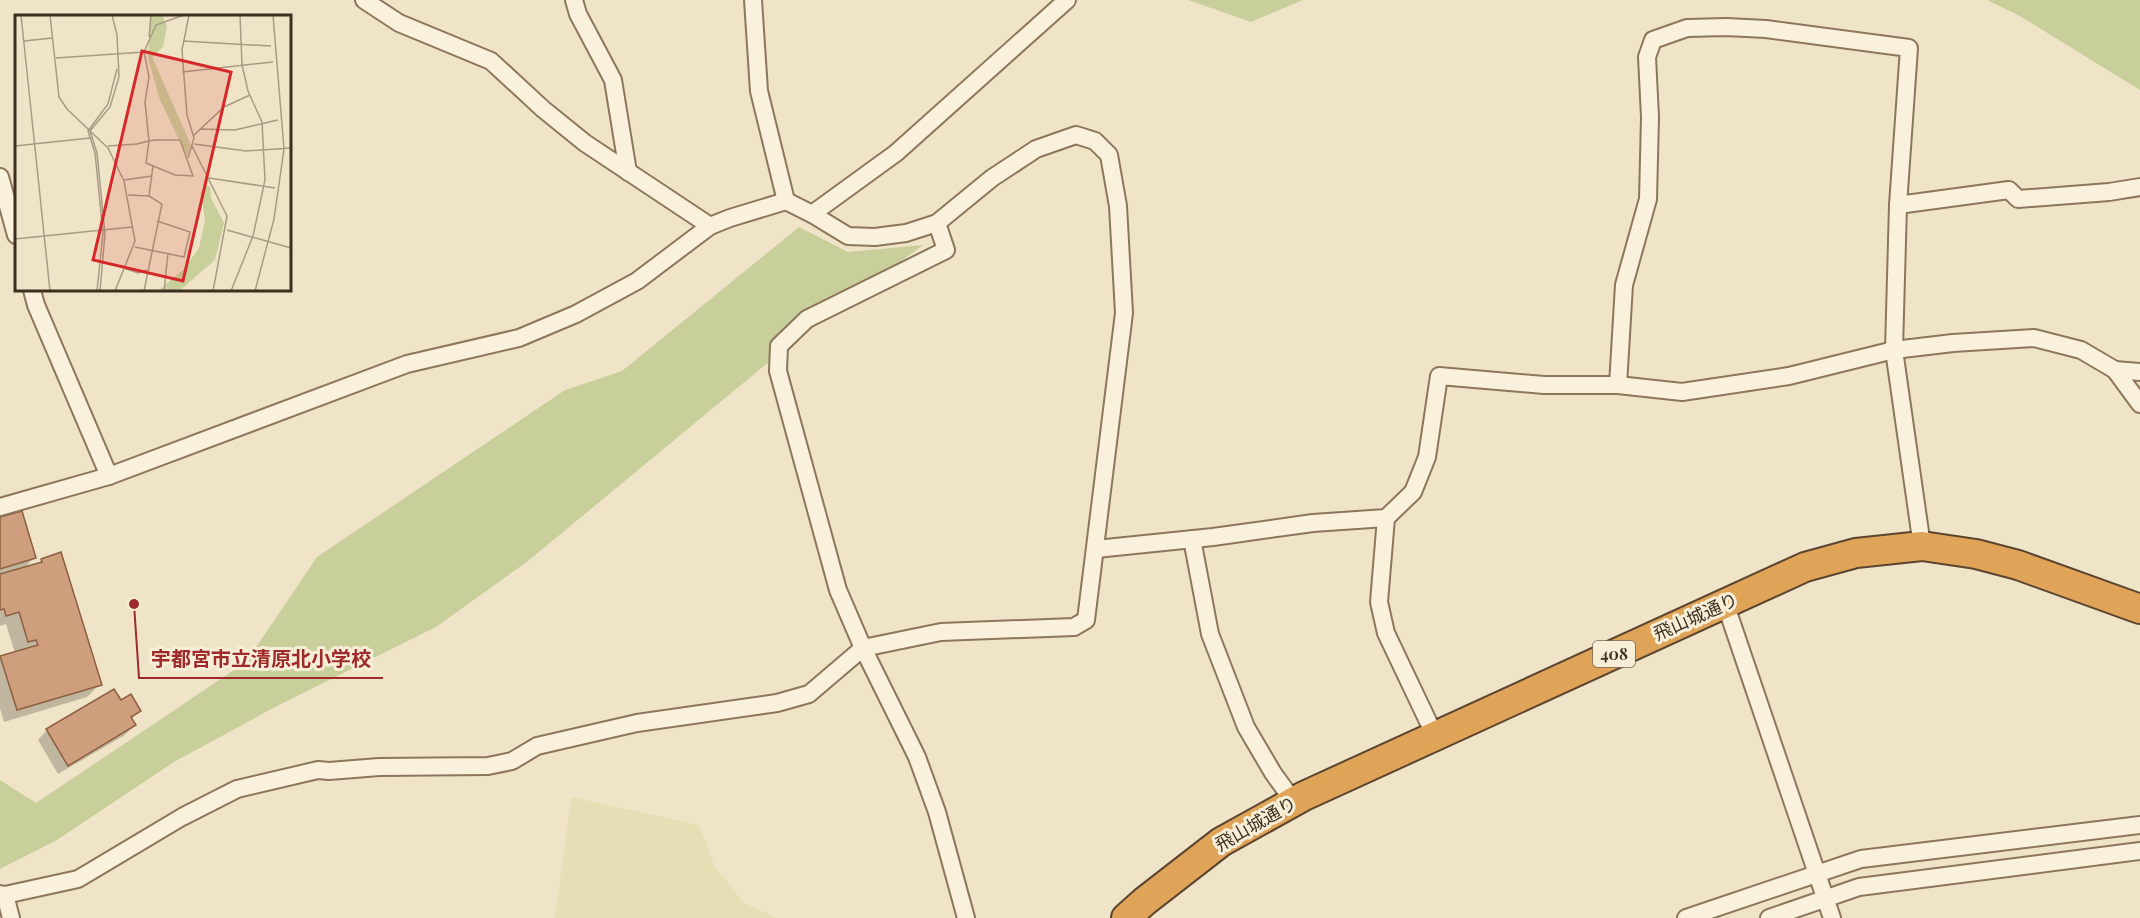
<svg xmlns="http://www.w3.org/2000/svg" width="2140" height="918" viewBox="0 0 2140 918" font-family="'Playfair Display','Noto Sans JP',serif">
<rect width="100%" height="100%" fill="#f0e4c8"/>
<path fill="#e6deb5" d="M571 797 699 825 715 867 744 903 777 918H555Z"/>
<g fill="#c9cf9b">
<path d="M1188 0H1303L1251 22Z"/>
<path d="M1987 0H2140V90L2020 16Z"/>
<path d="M799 227 848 252 923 245 798 338 528 561 436 627 279 705 174 762 57 840 0 869V780L36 803 246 662 317 557 565 390 622 371Z"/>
</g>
<g fill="#0003">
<path d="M0 519 34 558 23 569 37 564 42 560 100 684 87 697 4 722 0 708V658L15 653 6 624 0 626Z"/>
<path d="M121 702 139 711 131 719 134 725 125 735 58 774 38 740 47 730Z"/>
</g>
<g fill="#cf9f7d" stroke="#8d5f41" stroke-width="1.5">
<path d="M22 511 36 558 0 569V517Z"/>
<path d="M61 552 102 685 17 710 0 656 38 645 36 640 28 642 19 612 6 616 4 609 0 610V574L42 562 41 559Z"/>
<path d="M114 689 121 700 131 694 141 711 131 717 136 725 68 766 46 729Z"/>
</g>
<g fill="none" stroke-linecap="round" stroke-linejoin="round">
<defs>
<g id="street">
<path d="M364 0 399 23 491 61 543 109 585 143 710 226"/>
<path d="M574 0 578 14 613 80 628 172"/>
<path d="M753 0 759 91 786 201"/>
<path d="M0 177 16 235"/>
<path d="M1898 205 2009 190 2018 199 2109 192 2140 187"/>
<path d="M812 214 896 153 1067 0"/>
<path d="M937 223 946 250 807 319 779 346 778 371 838 590 863 648 917 757 937 812 966 918"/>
<path d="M32 290 36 305 109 476"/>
<path d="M2115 370 2140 404"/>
<path d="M1618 385 1624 285 1648 199 1650 117 1647 57 1653 40 1687 28 1726 27 1766 29 1909 48 1898 205 1894 350 1922 546"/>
<path d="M0 507 109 476 407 364 519 338 576 314 637 281 710 226 730 218 786 201 812 214 848 236 875 237 906 233 937 223 992 178 1036 149 1076 135 1095 141 1109 155 1118 206 1124 313 1086 620 1074 627 941 632 863 648 809 694 777 703 637 723 537 746 512 761 488 766 379 767 329 771 318 770 237 789 182 817 78 879 5 895 0 894"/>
<path d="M1386 518 1379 602 1386 633 1435 736"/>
<path d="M1192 539 1210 634 1246 727 1273 773 1294 802"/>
<path d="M1096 549 1213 537 1313 523 1386 518 1413 492 1427 457 1439 376 1544 385H1618L1682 392 1789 376 1894 350 1953 343 2034 338 2081 350 2115 370 2140 372"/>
<path d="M1725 603 1832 918"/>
<path d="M5 895 11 918"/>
<path d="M1686 918 1861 859 2140 825"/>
<path d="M1769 918 1859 887 2140 851"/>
</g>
<path id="highway" d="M1126 918 1145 901 1221 842 1304 796 1805 567 1856 553 1922 546 1976 554 2018 565 2140 609"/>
</defs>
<use href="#street" stroke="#8d765c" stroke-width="20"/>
<use href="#highway" stroke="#5b4430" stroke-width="32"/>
<use href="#street" stroke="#faf1dc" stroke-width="16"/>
<use href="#highway" stroke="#e0a458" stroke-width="28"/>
</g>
<g text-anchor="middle" stroke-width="6" stroke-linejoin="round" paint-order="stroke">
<rect fill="#f7eed8" stroke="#756857" stroke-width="1.5" x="1593" y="641" width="42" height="26" rx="4.5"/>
<g font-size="16" font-weight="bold" fill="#3d2e20">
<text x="1614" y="660">408</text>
</g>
<g font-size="18" fill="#3d2e20" stroke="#f7eed8">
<text transform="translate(1696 617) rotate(-24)" y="6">飛山城通り</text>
<text transform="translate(1256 824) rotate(-30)" y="6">飛山城通り</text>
</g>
</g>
<g transform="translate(15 15)">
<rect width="276" height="276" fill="#f0e4c8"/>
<path d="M135 0H147L152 11 148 32 137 42 176 130 172 141 145 85 133 43ZM191 171H195L196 183 209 208 200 245 164 276H143L169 254 184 233 190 205 186 178Z" fill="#c9cf9b"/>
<path fill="none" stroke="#a89b85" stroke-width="1.5" d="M6 0 35 276M35 0 44 82 52 94 93 133 109 166 120 226 100 276M134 22 136 0M9 26 37 23M168 26 256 31M41 43 129 37M167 57 258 47M185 114 220 115 263 105M178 121 209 92 235 80M179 129 231 136 276 133M0 131 75 123M93 131 122 129 134 126 140 125H165L178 161 160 160 131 148 134 126 130 87 134 62 129 37 141 10 169 0M177 131 212 201 198 276M173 143 179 123 172 100 167 35 174 0M194 163 260 173M109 165 137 161M113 180 134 181M212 215 276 233M0 224 117 212M120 232 169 242 175 217 142 206M109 253 123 258 132 255M82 276 88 218 80 138 73 116 93 89 102 54M85 276 90 219 82 138 75 116 95 92 104 62 102 20 97 0M129 276 147 189 134 181 138 151M149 276 153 238M216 276 238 221 250 165 247 107 233 76 227 50 225 0M240 276 259 204 269 134 258 0"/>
<path fill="#d62828" fill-opacity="0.15" stroke="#d62828" stroke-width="3" d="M127 36 216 57 168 266 78 245Z"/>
<rect width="276" height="276" fill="none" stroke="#3d2e20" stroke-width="3"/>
</g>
<path fill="none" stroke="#9e2a2b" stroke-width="2" d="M134 604L139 678H383"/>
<circle fill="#9e2a2b" stroke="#f7eed8" stroke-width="2" cx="134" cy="604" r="6"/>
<g font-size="20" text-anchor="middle" font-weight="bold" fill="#9e2a2b" stroke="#f7eed8" stroke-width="6" stroke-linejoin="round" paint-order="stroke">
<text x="261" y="666">宇都宮市立清原北小学校</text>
</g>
</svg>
